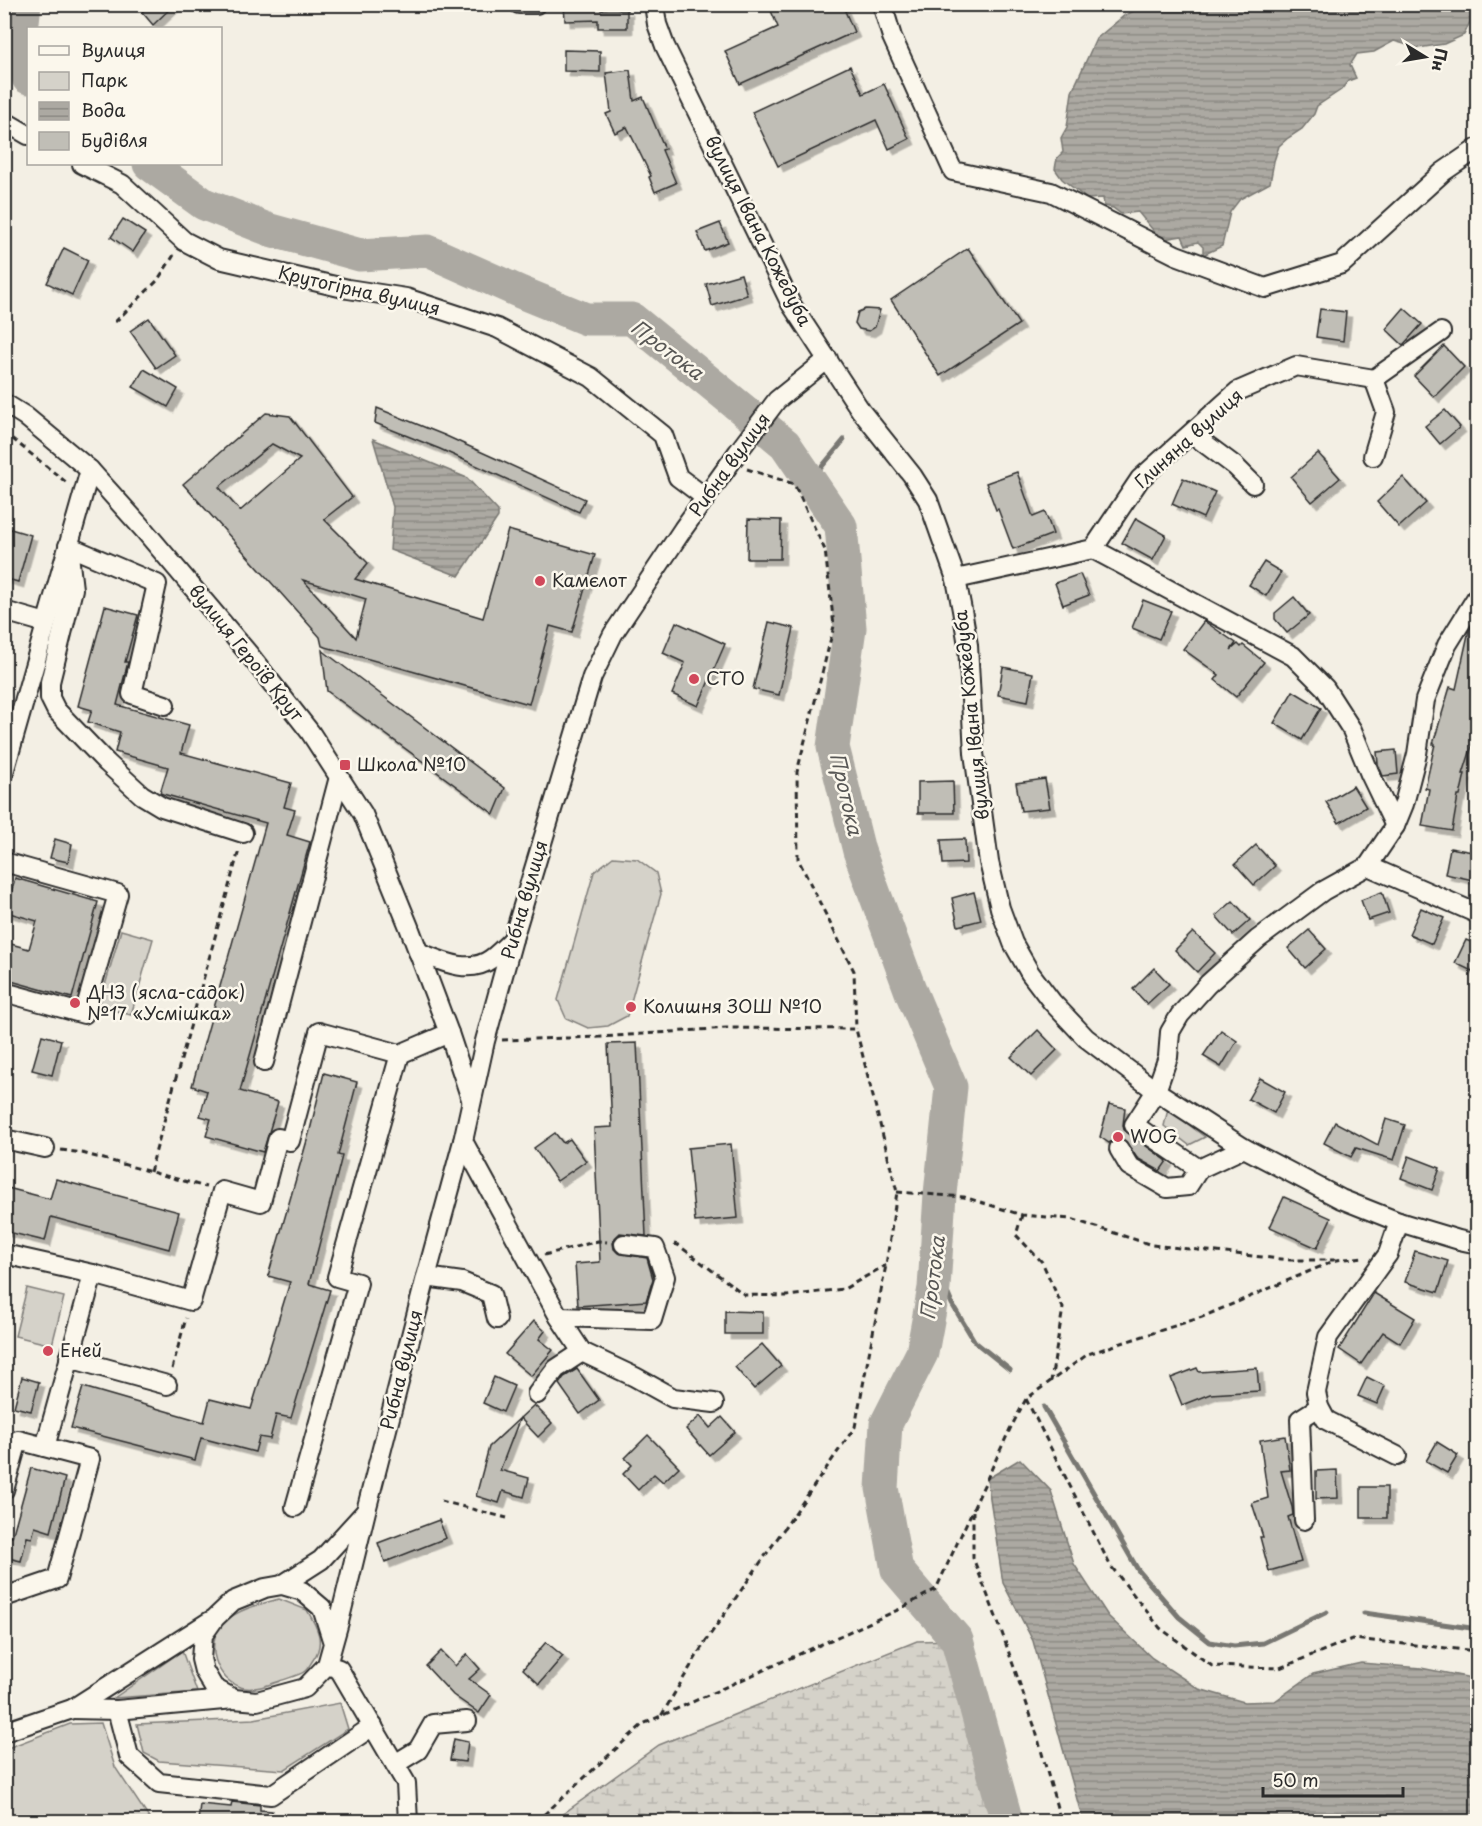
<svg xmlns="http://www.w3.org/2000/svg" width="1482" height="1826" viewBox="0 0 1482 1826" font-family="'Playpen Sans',sans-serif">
<defs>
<pattern id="wetland-marsh" width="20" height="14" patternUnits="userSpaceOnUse" patternTransform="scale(1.5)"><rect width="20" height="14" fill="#d5d2c9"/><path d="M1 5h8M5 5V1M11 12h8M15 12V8" fill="none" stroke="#b7b4ad"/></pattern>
<pattern id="water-rules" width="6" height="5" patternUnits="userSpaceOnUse" patternTransform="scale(1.5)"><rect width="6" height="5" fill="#aca9a2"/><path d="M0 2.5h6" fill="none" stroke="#8c8a84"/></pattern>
<filter id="shadow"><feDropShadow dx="5.5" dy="5.5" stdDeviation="0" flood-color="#0004"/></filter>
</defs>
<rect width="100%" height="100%" fill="#f3efe4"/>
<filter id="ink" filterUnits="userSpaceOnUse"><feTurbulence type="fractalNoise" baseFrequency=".0167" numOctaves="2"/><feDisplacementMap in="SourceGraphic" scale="12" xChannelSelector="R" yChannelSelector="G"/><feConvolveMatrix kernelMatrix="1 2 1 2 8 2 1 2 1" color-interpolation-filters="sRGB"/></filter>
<g filter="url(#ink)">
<g fill="#d5d2c9" stroke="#807e7a" stroke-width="1.5">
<path d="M613 857 637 859 656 873 661 894 627 1016 608 1026 588 1028 566 1018 558 1000 594 872Z"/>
<path d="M121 930 153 939 131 1015 99 1006Z"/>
<path d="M1168 1109 1205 1137 1189 1145 1164 1126Z"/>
<path d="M27 1288 64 1297 52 1345 15 1336Z"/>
<path d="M279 1599 307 1610C317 1627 326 1642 313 1660 311 1663 308 1669 305 1671 299 1676 287 1678 280 1681 268 1685 256 1690 244 1688 216 1683 203 1641 224 1622 239 1609 260 1604 279 1599Z"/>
<path d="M182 1651 197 1692 114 1698Z"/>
<path d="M340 1703 348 1729 284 1770 159 1761 144 1753 137 1724 254 1719Z"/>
<path d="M101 1723 115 1767 151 1821H5V1749L70 1724Z"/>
</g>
<path fill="url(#wetland-marsh)" stroke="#807e7a" stroke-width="1.5" d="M957 1640 1007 1821H553L659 1745 917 1641Z"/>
<g fill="url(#water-rules)" stroke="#787772" stroke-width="1.5">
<path d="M1148 5H1477V7L1464 35 1444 44 1418 48 1394 41 1374 52 1357 54 1350 65 1356 78 1348 81 1341 90 1317 106 1314 114 1302 129 1288 138 1279 146 1274 161 1270 183 1240 199 1230 212 1222 246 1203 255V247L1198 242 1186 245 1182 236 1164 239 1157 235 1138 212 1121 214 1113 208 1104 206 1103 198 1087 199 1062 179 1055 169 1057 158 1063 152 1061 138 1067 127 1072 92 1096 39 1125 15Z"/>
<path d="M373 439 467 478 498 511V517L459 576 390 550 393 507Z"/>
<path d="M1020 1459 1051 1491 1074 1564 1108 1616 1152 1658 1199 1689 1244 1702 1275 1701 1313 1674 1361 1663 1421 1668 1477 1679V1821H1083L1033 1641 1003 1583 987 1479Z"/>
</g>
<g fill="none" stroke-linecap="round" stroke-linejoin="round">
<g stroke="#787772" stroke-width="5">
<path d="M810 481 844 440"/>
<path d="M935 1264 952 1304 975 1342 1010 1370"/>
<path d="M1044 1407 1138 1570 1179 1617 1210 1642 1234 1646 1263 1643 1327 1612"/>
<path d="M1364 1613 1478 1629"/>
</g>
<g stroke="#aca9a2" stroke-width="33">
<path d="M25 4 21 39 28 78"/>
<path d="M149 164 204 204 270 230 360 255 428 251 520 292 586 319H632L785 444 841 526 850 628 833 747 859 851 911 992 951 1087 940 1194 934 1288 922 1353 886 1424 882 1488 897 1570 957 1640 1007 1822"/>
</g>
</g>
<g fill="#c0beb6" stroke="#2b2b2b" stroke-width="1.5" fill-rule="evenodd" filter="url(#shadow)">
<path d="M150 4H175L153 25 142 12Z"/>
<path d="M564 4H601V10H627V28H598V20L565 21Z"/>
<path d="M768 4H842L854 32 740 84 725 51 778 27Z"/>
<path d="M564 50 600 51V72L564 71Z"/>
<path d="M850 66 863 94 884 84 909 139 889 149 876 120 778 166 752 112Z"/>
<path d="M630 70 634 101 643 97 665 149 662 150 676 183 655 192 649 177 651 176 627 127 615 133 606 114 611 112 606 73Z"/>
<path d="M123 219 145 233 133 252 111 237Z"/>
<path d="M720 223 728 242 705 251 697 232Z"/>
<path d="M64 248 88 260 72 295 47 283Z"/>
<path d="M968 248 1019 324 940 376 891 300Z"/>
<path d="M741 274 747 295 712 306 706 284Z"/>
<path d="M1404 308 1422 324 1403 345 1386 329Z"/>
<path d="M865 309 880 310 875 327 869 331 859 329 855 323 858 312Z"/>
<path d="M1320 309 1346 312 1343 341 1316 337Z"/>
<path d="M149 318 175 355 156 368 130 331Z"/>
<path d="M1444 346 1464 367 1434 397 1414 376Z"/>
<path d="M144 369 178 389 168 407 133 387Z"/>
<path d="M377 408 444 435 585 499 579 512 440 449 375 423Z"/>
<path d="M1445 410 1460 427 1440 444 1425 426Z"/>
<path d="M266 413 290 416 352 497 324 519 368 563 355 579 483 618 508 530 595 555 572 632 550 626 529 704 322 646 320 637 183 484ZM272 444 300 459 240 511 219 487ZM303 580 366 599 356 638Z"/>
<path d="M1318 453 1340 478 1312 502 1291 477Z"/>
<path d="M1017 472 1033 517 1045 512 1053 534 1013 549 998 509 996 510 986 483Z"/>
<path d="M1403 477 1426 503 1399 527 1377 502Z"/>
<path d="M1183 478 1215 492 1203 518 1172 504Z"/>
<path d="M1136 518 1166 535 1153 560 1122 543Z"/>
<path d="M748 519 781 520 780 559H747Z"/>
<path d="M4 527 31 535 18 582 4 578Z"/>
<path d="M1264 562 1281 572 1266 596 1249 585Z"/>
<path d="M1080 574 1089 595 1063 605 1055 583Z"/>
<path d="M1294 597 1309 615 1287 633 1275 619V613Z"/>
<path d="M1143 600 1171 611 1159 639 1132 628Z"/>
<path d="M105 606 138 615 125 662H128L117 705 189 725 181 753 291 783 284 807 295 810 287 835 310 842 240 1091 278 1102 263 1152 206 1136 211 1119 200 1116 207 1091 192 1086 266 823 163 794 160 793 168 767 115 752 120 732 88 722 92 710 78 706Z"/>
<path d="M1204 621 1236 643 1231 650 1238 644 1241 647 1243 645 1264 662 1236 697 1215 680 1219 675 1183 649Z"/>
<path d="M1475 621 1478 622V727L1463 774H1465L1460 796H1458L1452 831 1422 826 1429 789 1425 788 1435 744H1433L1450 687 1456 689 1469 630Z"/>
<path d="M676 622 725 644 698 706 672 694 685 663 663 653Z"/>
<path d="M769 622 794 628 779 695 753 689Z"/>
<path d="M322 650 505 788 494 814 327 691Z"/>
<path d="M1003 667 1033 673 1028 701 998 695Z"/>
<path d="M1293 691 1321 708 1302 740 1274 723Z"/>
<path d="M1396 750 1398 774 1383 776 1378 764 1377 752Z"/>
<path d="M1045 779 1050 808 1021 811 1016 783Z"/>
<path d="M953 781 954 813H918V782Z"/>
<path d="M1353 786 1366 807 1339 823 1326 802Z"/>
<path d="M55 839 72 844 68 862 50 858Z"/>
<path d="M965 839 966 863 943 864 941 840Z"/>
<path d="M1256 845 1275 866 1254 885 1235 864Z"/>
<path d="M1450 848 1478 853V881L1445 874Z"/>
<path d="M15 878 98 902 72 998 4 979V942L29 949 37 921 6 912Z"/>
<path d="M974 892 981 920 958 926 952 898Z"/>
<path d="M1382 892 1389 913 1368 920 1361 900Z"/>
<path d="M1233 901 1250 920 1233 935 1216 916Z"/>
<path d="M1421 908 1444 918 1432 944 1409 934Z"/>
<path d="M1309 930 1326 949 1305 968 1288 948Z"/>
<path d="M1193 932 1215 953 1197 972 1175 950Z"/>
<path d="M1466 940 1478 945V960L1472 971 1455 963Z"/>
<path d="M1154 968 1169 984 1147 1004 1133 989Z"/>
<path d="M1038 1030 1057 1050 1031 1076 1011 1057Z"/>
<path d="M1221 1030 1237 1041 1221 1067 1203 1056Z"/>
<path d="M42 1035 61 1040 52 1075 32 1070Z"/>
<path d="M637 1043 646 1236 620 1233 615 1238 613 1243 614 1249 618 1253 647 1258 653 1279 646 1301 578 1306 575 1264 600 1262 594 1128 612 1127 608 1044Z"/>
<path d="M324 1073 357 1082 338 1155 342 1156 309 1284 330 1290 291 1418 276 1415 270 1439 259 1437 255 1452 201 1438 195 1460 71 1428 83 1387 204 1422 210 1399 251 1409 290 1282 268 1276 310 1130Z"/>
<path d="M1260 1078 1285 1092 1274 1113 1248 1099Z"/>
<path d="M1109 1104 1125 1108 1123 1125 1124 1130 1167 1161 1160 1171 1137 1158 1125 1140 1118 1138 1113 1140 1109 1143 1100 1137Z"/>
<path d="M1386 1119 1405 1125 1394 1160 1356 1148 1351 1157 1324 1143 1335 1122 1378 1145Z"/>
<path d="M555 1133 563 1143 570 1139 586 1161 557 1181 534 1148Z"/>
<path d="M731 1144 738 1218 695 1222 688 1148Z"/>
<path d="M1409 1156 1440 1168 1432 1190 1401 1178Z"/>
<path d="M56 1179 179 1212 169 1249 51 1217 45 1241 4 1231V1187L50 1199Z"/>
<path d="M1284 1197 1331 1218 1317 1248 1270 1227Z"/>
<path d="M1415 1251 1448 1261 1438 1292 1405 1282Z"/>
<path d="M1374 1293 1415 1318 1400 1343 1383 1332 1361 1364 1339 1349Z"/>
<path d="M725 1311 763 1312V1334H725Z"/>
<path d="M534 1321 545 1331 539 1339 553 1350 531 1376 505 1354Z"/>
<path d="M762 1344 781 1366 754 1389 735 1367Z"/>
<path d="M1197 1368 1199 1372 1257 1368 1259 1391 1210 1394 1182 1405 1171 1378Z"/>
<path d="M577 1369 599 1400 580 1414 559 1384 564 1377Z"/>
<path d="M22 1377 39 1382 31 1411 14 1407Z"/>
<path d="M494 1377 514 1386 503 1412 483 1403Z"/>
<path d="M1367 1377 1385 1386 1377 1404 1358 1396Z"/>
<path d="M534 1405 552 1423 538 1437 520 1418 500 1470 529 1478 524 1497 503 1491 499 1503 476 1496 489 1447Z"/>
<path d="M700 1416 710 1428 722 1417 735 1432 709 1455 686 1429Z"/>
<path d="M648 1435 679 1467 663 1482 654 1474 638 1490 623 1474 632 1465 625 1458Z"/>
<path d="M1285 1436 1290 1470 1281 1471 1292 1507 1293 1515 1288 1517 1301 1562 1269 1571 1260 1537H1263L1252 1503 1268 1498 1260 1440Z"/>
<path d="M1437 1442 1458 1455 1447 1473 1426 1461Z"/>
<path d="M31 1468 65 1478 51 1532 35 1527 32 1538 27 1537 21 1561 4 1557V1535L12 1537Z"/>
<path d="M1337 1470 1338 1498 1316 1499V1471Z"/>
<rect x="1361" y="1487" width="26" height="31"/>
<path d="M439 1520 446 1538 385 1562 378 1543Z"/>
<path d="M546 1642 563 1656 539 1684 523 1669Z"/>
<path d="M441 1651 455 1666 467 1654 480 1669 469 1679 491 1695 479 1713 453 1695 426 1666Z"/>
<path d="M454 1739 468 1742 465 1762 450 1760Z"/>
<path d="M232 1802 260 1805V1810L272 1811V1821H198L200 1804 231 1807Z"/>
</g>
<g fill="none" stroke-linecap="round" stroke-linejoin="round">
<path stroke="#cbc8bf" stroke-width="18" stroke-dasharray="18 9" stroke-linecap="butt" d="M1119 1149 1130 1132"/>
<defs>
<g id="minor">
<path d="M519 4H536"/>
<path d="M654 4 657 24 665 46 791 304 861 411 912 475 928 500 956 579 962 610 968 645 974 753 989 862 1000 908 1013 943 1030 973 1052 1002 1086 1038 1156 1091 1244 1148 1341 1199 1399 1222 1459 1240 1478 1244"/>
<path d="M882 4 892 37 953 171 1051 192 1176 255 1265 288 1342 264 1443 172 1478 148"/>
<path d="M4 121 28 135"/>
<path d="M82 164 122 184 184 241 219 259 348 289 406 298 497 328 591 377 663 435 678 477 706 498"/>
<path d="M4 403 25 416 90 470 144 530 248 653 310 732 363 814 409 927 449 1033 471 1099"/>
<path d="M1192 434 1235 466 1253 484"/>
<path d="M1373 456 1386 412 1374 379"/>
<path d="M1093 549 1293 656 1325 688 1352 730 1370 774 1395 826"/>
<path d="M956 579 1093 549 1140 479 1238 391 1296 366 1374 379 1441 332"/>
<path d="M4 611 46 623"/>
<path d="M165 705 132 694 157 584 68 546 73 589 50 682V698L56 710 107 763 142 795 162 807 243 833"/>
<path d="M4 772 90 470"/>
<path d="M4 862 118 894 84 1014 4 992"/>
<path d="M1368 866 1478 914"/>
<path d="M418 952C441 961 469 975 491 959 499 953 506 946 513 939"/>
<path d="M264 1062 339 777"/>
<path d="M4 1139 45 1148"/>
<path d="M463 1141 559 1317"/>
<path d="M1244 1148 1199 1169 1134 1125 1156 1091 1168 1057 1170 1032 1180 1015 1208 984 1258 939 1323 891 1368 866 1395 826 1404 804 1417 754 1425 700 1447 645 1478 595"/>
<path d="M1119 1149 1129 1166 1167 1188 1188 1186 1199 1169"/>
<path d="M624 1244 655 1248 665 1277 652 1320 559 1317 582 1352 635 1377 673 1398 714 1403"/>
<path d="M4 1254 93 1274 45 1447"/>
<path d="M93 1274 191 1301 222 1191 261 1202 278 1138 290 1141 319 1032 400 1054 449 1033"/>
<path d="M426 1277 462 1282 491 1294 497 1319"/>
<path d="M69 1358 167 1385"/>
<path d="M537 1394 556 1369 582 1352"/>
<path d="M1397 1456 1326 1420 1319 1407 1316 1392 1328 1337 1388 1254 1399 1222"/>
<path d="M4 1490 18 1440 90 1459 57 1579 4 1597"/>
<path d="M295 1507 358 1283 337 1277 400 1054"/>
<path d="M1304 1520 1300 1419 1319 1407"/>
<path d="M282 1585 321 1560 365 1512"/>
<path d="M333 1643 322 1608 302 1591 282 1585 265 1588 233 1601 215 1618 203 1635 201 1659 204 1671 214 1688 234 1699 257 1701 305 1688 327 1665 339 1622 366 1511 426 1277 463 1141 485 1041 513 939 592 677 613 634 683 529 738 452 777 400 828 359"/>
<path d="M327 1665 339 1669 406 1783 408 1822"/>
<path d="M72 1709 117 1710 234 1699"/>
<path d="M117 1710 129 1756 159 1783 271 1795 373 1726"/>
<path d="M4 1732 72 1709 210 1621"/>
<path d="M395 1764 418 1750 433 1724 467 1721"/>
</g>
</defs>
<use href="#minor" stroke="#2b2b2b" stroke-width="22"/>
<g stroke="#2b2b2b" stroke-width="3" stroke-dasharray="6 4.5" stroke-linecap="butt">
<path d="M115 322 157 281 174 255"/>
<path d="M4 432 67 483"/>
<path d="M747 469 794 484 825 550 834 626 797 772 798 859 854 971 856 1029"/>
<path d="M502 1040 601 1037 727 1028 856 1029 897 1192 886 1265 855 1427 705 1642 661 1716"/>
<path d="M61 1150 82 1153 206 1187"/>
<path d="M150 1172 239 850"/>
<path d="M897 1192 964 1197 1022 1215 1071 1219 1152 1245 1290 1260H1334"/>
<path d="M1022 1215 1016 1235 1042 1262 1063 1308 1051 1381"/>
<path d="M674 1244 678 1245 745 1295 787 1296 844 1289 886 1265"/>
<path d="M544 1255 598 1241 607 1242"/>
<path d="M172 1369 186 1318"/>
<path d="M1026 1399 1110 1565 1160 1628 1212 1666 1280 1668 1352 1639 1478 1651"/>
<path d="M441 1501 507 1518"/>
<path d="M973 1511V1558L1000 1627 1035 1728 1061 1822"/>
<path d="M536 1822 643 1724 900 1609 936 1589 1010 1429 1026 1399 1088 1354 1202 1317 1336 1260 1364 1257"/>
</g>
<use href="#minor" stroke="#fbf7ec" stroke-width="18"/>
</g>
</g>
<g fill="#d1495b" stroke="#fbf7ec" stroke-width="2">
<circle cx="540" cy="581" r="6"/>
<circle cx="694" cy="679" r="6"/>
<rect x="339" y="759" width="12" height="12" rx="3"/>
<circle cx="75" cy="1003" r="6"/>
<circle cx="631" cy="1007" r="6"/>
<circle cx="1118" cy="1137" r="6"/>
<circle cx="48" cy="1351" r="6"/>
</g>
<g text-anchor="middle" stroke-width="5" stroke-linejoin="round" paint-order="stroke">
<g font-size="18" fill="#2b2b2b" stroke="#fbf7ec">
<text transform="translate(758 231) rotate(63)" y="6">вулиця Івана Кожедуба</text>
<text transform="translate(359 291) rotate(13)" y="6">Крутогірна вулиця</text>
<text transform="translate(1189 439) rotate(-42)" y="6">Глиняна вулиця</text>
<text transform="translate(730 465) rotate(-54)" y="6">Рибна вулиця</text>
<text transform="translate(246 653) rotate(51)" y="6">вулиця Героїв Крут</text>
<text transform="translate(972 715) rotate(-96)" y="6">вулиця Івана Кожедуба</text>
<text transform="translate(525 900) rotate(-74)" y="6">Рибна вулиця</text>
<text transform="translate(402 1370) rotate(-76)" y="6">Рибна вулиця</text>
</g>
<g font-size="18" fill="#2b2b2b" stroke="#fbf7ec" text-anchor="start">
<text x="552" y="587">Камєлот</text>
<text x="706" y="685">СТО</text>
<text x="357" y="771">Школа №10</text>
<text x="87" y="999">ДНЗ (ясла-садок)<tspan x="87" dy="21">№17 «Усмішка»</tspan></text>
<text x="643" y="1013">Колишня ЗОШ №10</text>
<text x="1130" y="1143">WOG</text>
<text x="60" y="1357">Еней</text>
</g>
<g font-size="20" font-style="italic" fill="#585755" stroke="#fbf7ec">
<text transform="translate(667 350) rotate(37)" y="7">Протока</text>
<text transform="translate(846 794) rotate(77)" y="7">Протока</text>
<text transform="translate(933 1278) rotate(-83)" y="7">Протока</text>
</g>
</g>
<rect width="1482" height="1826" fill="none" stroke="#fbf7ec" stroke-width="24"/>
<rect x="12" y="12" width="1458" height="1802" fill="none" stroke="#2b2b2b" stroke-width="2" filter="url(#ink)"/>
<rect x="27" y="27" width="195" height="138" fill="#fbf7ec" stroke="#a8a59f" stroke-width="1.5"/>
<rect x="39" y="46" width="30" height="9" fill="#fbf7ec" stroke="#a8a59f" stroke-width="1.5"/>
<text x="81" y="57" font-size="18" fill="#2b2b2b">Вулиця</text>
<rect x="39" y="72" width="30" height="18" fill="#d5d2c9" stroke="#a8a59f" stroke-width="1.5"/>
<text x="81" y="87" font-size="18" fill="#2b2b2b">Парк</text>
<rect x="39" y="102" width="30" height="18" fill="url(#water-rules)" stroke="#a8a59f" stroke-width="1.5"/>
<text x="81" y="117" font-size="18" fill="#2b2b2b">Вода</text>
<rect x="39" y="132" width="30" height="18" fill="#c0beb6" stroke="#a8a59f" stroke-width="1.5"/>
<text x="81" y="147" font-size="18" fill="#2b2b2b">Будівля</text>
<g transform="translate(1425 57) rotate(101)" stroke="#fbf7ec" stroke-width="4.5" paint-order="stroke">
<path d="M0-4.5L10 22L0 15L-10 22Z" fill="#2b2b2b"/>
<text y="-9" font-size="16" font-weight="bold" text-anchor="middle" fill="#2b2b2b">Пн</text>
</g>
<path d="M1263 1787v9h140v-9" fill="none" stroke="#2b2b2b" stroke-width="3"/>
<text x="1272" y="1787" font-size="18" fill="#2b2b2b" stroke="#fbf7ec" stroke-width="4.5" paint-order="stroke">50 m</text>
</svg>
